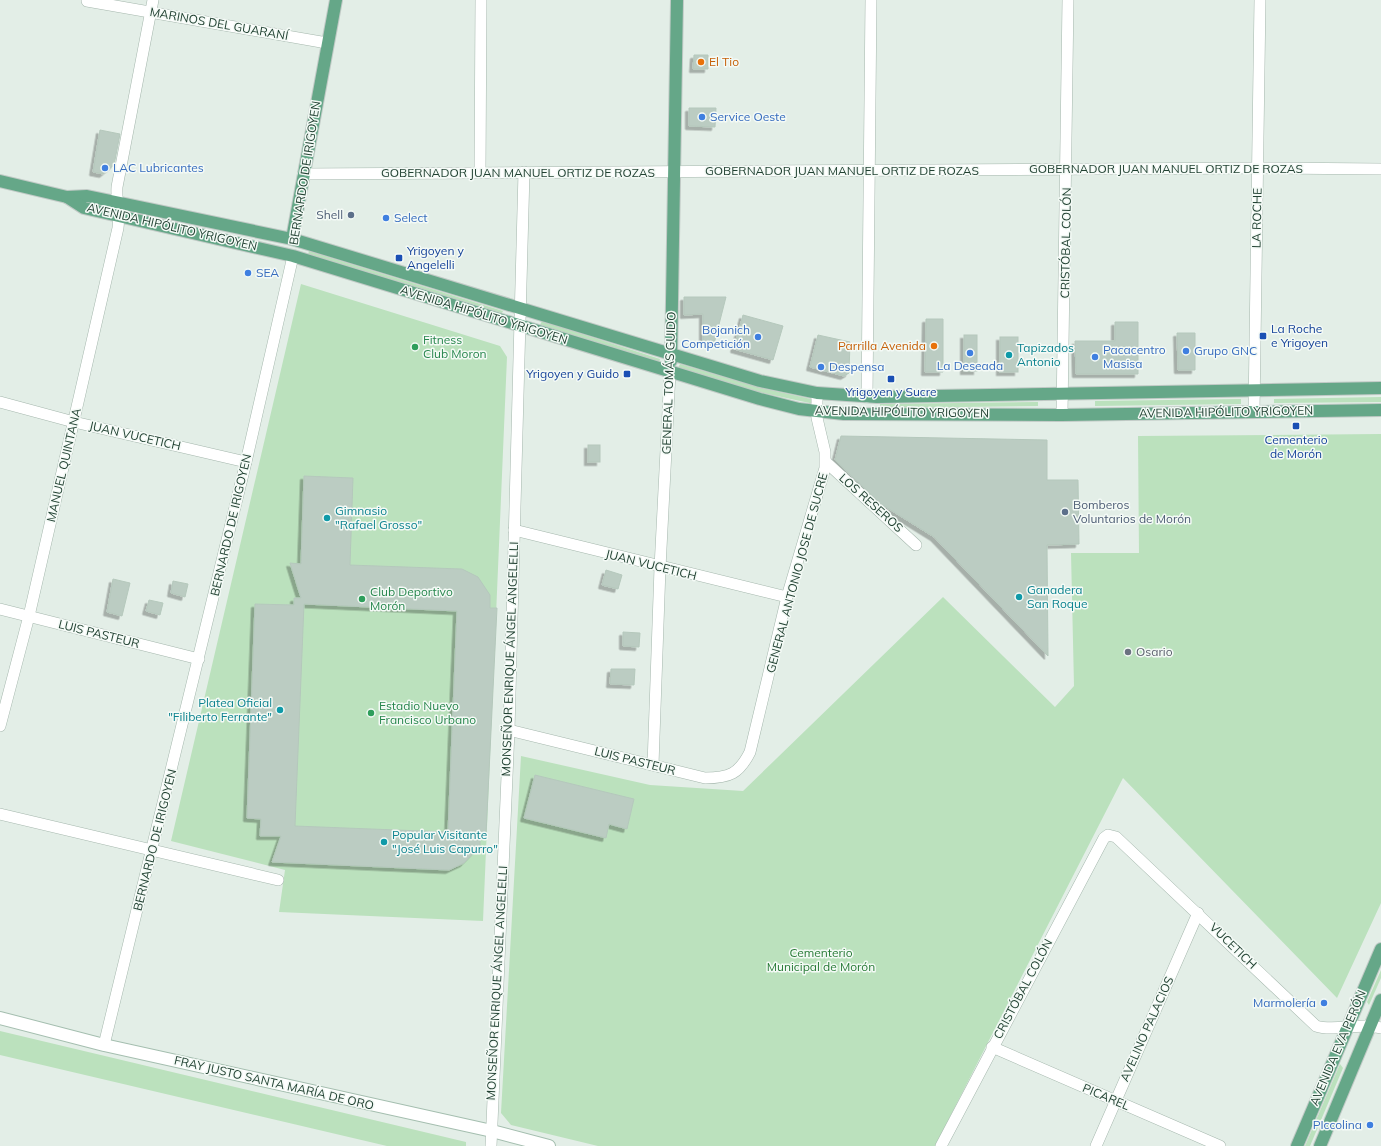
<svg xmlns="http://www.w3.org/2000/svg" width="1381" height="1146" viewBox="0 0 1381 1146" font-family="Mulish,sans-serif">
<defs>
<filter id="shadow"><feDropShadow dx="-3.5" dy="3.5" stdDeviation="0" flood-color="#0004"/></filter>
</defs>
<rect width="100%" height="100%" fill="#e3eee7"/>
<g fill="#bbe1bd">
<path d="M309 251 503 311 501 315 308 255Z"/>
<path d="M301 284 500 346 507 357 483 921 279 912 285 870 171 841Z"/>
<path d="M542 321 660 359 659 363 540 325Z"/>
<path d="M680 364 758 387 820 401 819 405 758 392 678 368Z"/>
<path d="M1381 397V402L1274 403V399Z"/>
<path d="M1241 399V404L1095 406V401Z"/>
<path d="M1038 402V406L880 408V404Z"/>
<path d="M1381 434V903L1337 998 1123 778 935 1146H598L511 1125 501 1113 521 756 650 785 743 791 943 597 1055 707 1074 686 1071 553H1139L1138 436Z"/>
<path d="M1381 970V978L1369 1005 1367 1002Z"/>
<path d="M0 1031 466 1142V1146H387L0 1055Z"/>
<path d="M1340 1064 1343 1068 1310 1146H1305Z"/>
</g>
<g fill="#bbccc2" stroke="#b5c8bc" fill-rule="evenodd" filter="url(#shadow)">
<path d="M694 55H708V69H693Z"/>
<path d="M689 108H716L715 127 689 126Z"/>
<path d="M100 130 120 134 114 165 103 174 93 172Z"/>
<path d="M684 297H726L714 344 703 341V314L684 315Z"/>
<path d="M743 315 783 326 773 360 734 349Z"/>
<path d="M926 319H943V372H925Z"/>
<path d="M1115 322H1138V374H1076L1075 341H1115Z"/>
<path d="M1177 333H1195V370H1178Z"/>
<path d="M818 335 850 342 849 373 844 376 810 367Z"/>
<rect x="964" y="335" width="13" height="36"/>
<rect x="1000" y="337" width="18" height="35"/>
<path d="M841 436 1047 440V480H1078L1079 544 1047 545 1048 656 934 537 881 504 835 460Z"/>
<rect x="588" y="445" width="12" height="17"/>
<path d="M304 476 353 478 350 565 462 569 478 577 490 595V608H497L486 834H480V846L464 863 449 870 272 862 281 836H260L261 819 247 818 255 604 294 605V598H301L290 563 301 564ZM304 604 457 611 448 832 295 826Z"/>
<path d="M606 570 622 575 618 589 602 585Z"/>
<path d="M113 579 130 583 122 616 107 612Z"/>
<path d="M173 581 188 584 185 597 171 593Z"/>
<path d="M149 600 163 603 160 615 146 611Z"/>
<path d="M623 632 640 633 639 647 623 646Z"/>
<path d="M611 669H635L634 685 610 684Z"/>
<path d="M535 775 634 799 627 829 609 824 606 838 524 818Z"/>
</g>
<g fill="none" stroke-linecap="round" stroke-linejoin="round">
<defs>
<g id="street">
<path d="M87 1 327 43"/>
<path d="M480 172 481 0"/>
<path d="M303 174 1258 168 1381 169"/>
<path d="M867 397 871 0"/>
<path d="M0 402 74 422 246 462"/>
<path d="M1254 412 1260 0"/>
<path d="M1062 415 1068 0"/>
<path d="M826 462 916 545"/>
<path d="M514 530 787 597"/>
<path d="M0 609 199 659"/>
<path d="M0 726 29 616 118 228C120 214 116 202 117 187L153 0"/>
<path d="M509 730 705 778C729 778 739 774 750 752L787 597 825 468V452L817 418V393"/>
<path d="M653 765 660 568 670 372"/>
<path d="M0 814 278 880"/>
<path d="M104 1045 246 462 293 256"/>
<path d="M992 1047 1220 1146"/>
<path d="M491 1146 509 730 524 172"/>
<path d="M941 1146 1104 838 1108 835 1116 837 1316 1026C1334 1032 1360 1022 1381 1028"/>
<path d="M1096 1146 1198 913"/>
</g>
<path id="secondary" d="M0 1018 104 1045 492 1131 549 1146"/>
<g id="primary">
<path d="M0 181 67 197 87 196 292 239 760 381 817 393 877 397 1381 388"/>
<path d="M67 197 84 208 293 256 760 399 799 409 844 414 1062 415 1381 410"/>
<path d="M292 239 336 0"/>
<path d="M671 361 677 0"/>
<path d="M1297 1146 1381 949"/>
<path d="M1320 1146 1381 1000"/>
</g>
</defs>
<use href="#street" stroke="#a5b7ad" stroke-width="12"/>
<use href="#secondary" stroke="#a4beaf" stroke-width="14"/>
<use href="#primary" stroke="#c1cac6" stroke-width="14"/>
<use href="#street" stroke="#fff" stroke-width="11"/>
<use href="#secondary" stroke="#fff" stroke-width="12"/>
<use href="#primary" stroke="#65a788" stroke-width="12"/>
</g>
<g fill="#e8710a" stroke="#f4faf6" stroke-width="1.5">
<circle cx="701" cy="62" r="4"/>
<circle cx="934" cy="346" r="4"/>
</g>
<g fill="#3f7fe0" stroke="#f4faf6" stroke-width="1.5">
<circle cx="702" cy="117" r="4"/>
<circle cx="105" cy="168" r="4"/>
<circle cx="386" cy="218" r="4"/>
<circle cx="248" cy="273" r="4"/>
<circle cx="758" cy="337" r="4"/>
<circle cx="1186" cy="351" r="4"/>
<circle cx="970" cy="353" r="4"/>
<circle cx="1095" cy="357" r="4"/>
<circle cx="821" cy="367" r="4"/>
<circle cx="1324" cy="1003" r="4"/>
<circle cx="1370" cy="1125" r="4"/>
</g>
<g fill="#5c6f8a" stroke="#f4faf6" stroke-width="1.5">
<circle cx="351" cy="215" r="4"/>
<circle cx="1065" cy="512" r="4"/>
</g>
<g fill="#1a4fb4" stroke="#f4faf6" stroke-width="1.5">
<rect x="395" y="254" width="8" height="8" rx="2"/>
<rect x="1259" y="332" width="8" height="8" rx="2"/>
<rect x="623" y="370" width="8" height="8" rx="2"/>
<rect x="887" y="375" width="8" height="8" rx="2"/>
<rect x="1292" y="422" width="8" height="8" rx="2"/>
</g>
<g fill="#2e9e5b" stroke="#f4faf6" stroke-width="1.5">
<circle cx="415" cy="347" r="4"/>
<circle cx="362" cy="599" r="4"/>
<circle cx="371" cy="713" r="4"/>
</g>
<g fill="#0f9aa8" stroke="#f4faf6" stroke-width="1.5">
<circle cx="1009" cy="355" r="4"/>
<circle cx="327" cy="518" r="4"/>
<circle cx="1019" cy="597" r="4"/>
<circle cx="280" cy="710" r="4"/>
<circle cx="384" cy="842" r="4"/>
</g>
<circle fill="#6b7280" stroke="#f4faf6" stroke-width="1.5" cx="1128" cy="652" r="4"/>
<g text-anchor="middle" stroke-width="3" stroke-linejoin="round" paint-order="stroke">
<g font-size="12" fill="#214132" stroke="#f4faf6">
<text transform="translate(219 24) rotate(10)" y="4">MARINOS DEL GUARANÍ</text>
<text x="1166" y="173">GOBERNADOR JUAN MANUEL ORTIZ DE ROZAS</text>
<text x="842" y="175">GOBERNADOR JUAN MANUEL ORTIZ DE ROZAS</text>
<text transform="translate(305 173) rotate(-81)" y="4">BERNARDO DE IRIGOYEN</text>
<text x="518" y="177">GOBERNADOR JUAN MANUEL ORTIZ DE ROZAS</text>
<text transform="translate(1257 218) rotate(-89)" y="4">LA ROCHE</text>
<text transform="translate(172 227) rotate(13)" y="4">AVENIDA HIPÓLITO YRIGOYEN</text>
<text transform="translate(1066 243) rotate(-89)" y="4">CRISTÓBAL COLÓN</text>
<text transform="translate(484 315) rotate(17)" y="4">AVENIDA HIPÓLITO YRIGOYEN</text>
<text transform="translate(669 383) rotate(-88)" y="4">GENERAL TOMÁS GUIDO</text>
<text transform="translate(902 412) rotate(1)" y="4">AVENIDA HIPÓLITO YRIGOYEN</text>
<text transform="translate(1226 412) rotate(-1)" y="4">AVENIDA HIPÓLITO YRIGOYEN</text>
<text transform="translate(135 436) rotate(13)" y="4">JUAN VUCETICH</text>
<text transform="translate(64 465) rotate(-77)" y="4">MANUEL QUINTANA</text>
<text transform="translate(871 503) rotate(42)" y="4">LOS RESEROS</text>
<text transform="translate(231 525) rotate(-77)" y="4">BERNARDO DE IRIGOYEN</text>
<text transform="translate(651 565) rotate(14)" y="4">JUAN VUCETICH</text>
<text transform="translate(797 573) rotate(-75)" y="4">GENERAL ANTONIO JOSE DE SUCRE</text>
<text transform="translate(99 634) rotate(14)" y="4">LUIS PASTEUR</text>
<text transform="translate(510 659) rotate(-88)" y="4">MONSEÑOR ENRIQUE ÁNGEL ANGELELLI</text>
<text transform="translate(635 761) rotate(14)" y="4">LUIS PASTEUR</text>
<text transform="translate(155 840) rotate(-76)" y="4">BERNARDO DE IRIGOYEN</text>
<text transform="translate(1233 946) rotate(44)" y="4">VUCETICH</text>
<text transform="translate(497 983) rotate(-87)" y="4">MONSEÑOR ENRIQUE ÁNGEL ANGELELLI</text>
<text transform="translate(1023 989) rotate(-62)" y="4">CRISTÓBAL COLÓN</text>
<text transform="translate(1147 1029) rotate(-66)" y="4">AVELINO PALACIOS</text>
<text transform="translate(1338 1048) rotate(-67)" y="4">AVENIDA EVA PERÓN</text>
<text transform="translate(274 1083) rotate(13)" y="4">FRAY JUSTO SANTA MARÍA DE ORO</text>
<text transform="translate(1106 1097) rotate(23)" y="4">PICAREL</text>
</g>
<g font-size="12" fill="#c56008" stroke="#f4faf6" text-anchor="start">
<text x="709" y="66">El Tio</text>
<text x="926" y="350" text-anchor="end">Parrilla Avenida</text>
</g>
<g font-size="12" fill="#366cbe" stroke="#f4faf6" text-anchor="start">
<text x="710" y="121">Service Oeste</text>
<text x="113" y="172">LAC Lubricantes</text>
<text x="394" y="222">Select</text>
<text x="256" y="277">SEA</text>
<text x="750" y="334" text-anchor="end">Bojanich<tspan x="750" dy="14">Competición</tspan></text>
<text x="1103" y="354">Pacacentro<tspan x="1103" dy="14">Masisa</tspan></text>
<text x="1194" y="355">Grupo GNC</text>
<text x="970" y="370" text-anchor="middle">La Deseada</text>
<text x="829" y="371">Despensa</text>
<text x="1316" y="1007" text-anchor="end">Marmolería</text>
<text x="1362" y="1129" text-anchor="end">PIccolina</text>
</g>
<g font-size="12" fill="#4e5e75" stroke="#f4faf6" text-anchor="end">
<text x="343" y="219">Shell</text>
<text x="1073" y="509" text-anchor="start">Bomberos<tspan x="1073" dy="14">Voluntarios de Morón</tspan></text>
</g>
<g font-size="12" fill="#164399" stroke="#f4faf6" text-anchor="start">
<text x="407" y="255">Yrigoyen y<tspan x="407" dy="14">Angelelli</tspan></text>
<text x="1271" y="333">La Roche<tspan x="1271" dy="14">e Yrigoyen</tspan></text>
<text x="619" y="378" text-anchor="end">Yrigoyen y Guido</text>
<text x="891" y="396" text-anchor="middle">Yrigoyen y Sucre</text>
<text x="1296" y="444" text-anchor="middle">Cementerio<tspan x="1296" dy="14">de Morón</tspan></text>
</g>
<g font-size="12" fill="#27864d" stroke="#f4faf6" text-anchor="start">
<text x="423" y="344">Fitness<tspan x="423" dy="14">Club Moron</tspan></text>
<text x="370" y="596">Club Deportivo<tspan x="370" dy="14">Morón</tspan></text>
<text x="379" y="710">Estadio Nuevo<tspan x="379" dy="14">Francisco Urbano</tspan></text>
</g>
<g font-size="12" fill="#0d838f" stroke="#f4faf6" text-anchor="start">
<text x="1017" y="352">Tapizados<tspan x="1017" dy="14">Antonio</tspan></text>
<text x="335" y="515">Gimnasio<tspan x="335" dy="14">"Rafael Grosso"</tspan></text>
<text x="1027" y="594">Ganadera<tspan x="1027" dy="14">San Roque</tspan></text>
<text x="272" y="707" text-anchor="end">Platea Oficial<tspan x="272" dy="14">"Filiberto Ferrante"</tspan></text>
<text x="392" y="839">Popular Visitante<tspan x="392" dy="14">"José Luis Capurro"</tspan></text>
</g>
<g font-size="12" fill="#5b616d" stroke="#f4faf6" text-anchor="start">
<text x="1136" y="656">Osario</text>
</g>
<g font-size="12" fill="#287b37" stroke="#f4faf6">
<text x="821" y="957">Cementerio<tspan x="821" dy="14">Municipal de Morón</tspan></text>
</g>
</g>
</svg>
